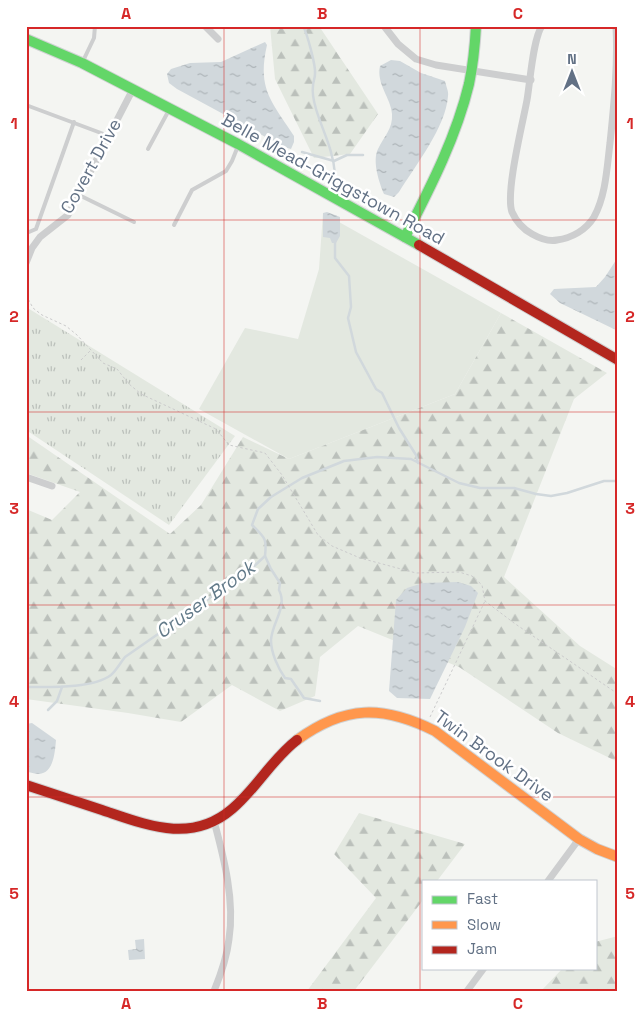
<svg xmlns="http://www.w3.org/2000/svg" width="644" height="1017" viewBox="0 0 644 1017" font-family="'Space Grotesk',sans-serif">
<defs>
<pattern id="forest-firs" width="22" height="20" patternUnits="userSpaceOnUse" patternTransform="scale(1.25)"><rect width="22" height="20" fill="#e3e8e0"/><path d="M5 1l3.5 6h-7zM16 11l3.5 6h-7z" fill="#bbc0bb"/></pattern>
<pattern id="park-tufts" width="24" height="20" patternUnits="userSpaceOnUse" patternTransform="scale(1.25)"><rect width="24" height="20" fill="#e3e8e0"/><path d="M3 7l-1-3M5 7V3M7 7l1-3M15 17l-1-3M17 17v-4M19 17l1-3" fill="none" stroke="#bbc0bb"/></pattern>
<pattern id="water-ripples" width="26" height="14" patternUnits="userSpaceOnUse" patternTransform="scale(1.25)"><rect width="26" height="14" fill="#d1d8dc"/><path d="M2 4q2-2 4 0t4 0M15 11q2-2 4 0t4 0" fill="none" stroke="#adb4b8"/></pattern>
</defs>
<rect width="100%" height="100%" fill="#f4f5f2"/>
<path fill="#e3e8e0" d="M323 213 501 313 455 394 289 459 199 409 245 328 298 339 319 269Z"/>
<g fill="url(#forest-firs)">
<path d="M270 26H321V29L378 114 350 154 314 158 275 79Z"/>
<path d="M501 313 607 373 574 399 504 577 580 646 618 670V762L558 733 459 667 358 626 320 657 315 696 280 711 232 685 181 722 128 713 26 699V509L52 520 80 492 26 473V435L170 534 201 505 243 437 289 459 455 394Z"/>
<path d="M359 813 465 844 437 881H423V900L354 991H307L376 898 334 854Z"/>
<path d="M618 936V991H541L563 968H595V942Z"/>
</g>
<path fill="url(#park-tufts)" d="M26 307 235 436 169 525 26 430Z"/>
<g fill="url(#water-ripples)">
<path d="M265 42 267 45C257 89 271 101 294 136V142L291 149 284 147 177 89 169 83 167 74 171 69 190 63 221 62Z"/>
<path d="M391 60 400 61 421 73 445 81C446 86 449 92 448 96 446 127 415 166 399 192L394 197 384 194C379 182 372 161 378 149 384 136 393 129 392 114 391 98 376 84 380 66Z"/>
<path d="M327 212 340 217V236L336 243H332L330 238 323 237V213Z"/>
<path d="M618 257V331L560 303 550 294 554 289 596 287 605 277Z"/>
<path d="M458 582 471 586 478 593 465 627 430 699 397 698 389 691 396 600 407 588 423 583Z"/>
<path d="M32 723 56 740C55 751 54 773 39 774 35 774 30 772 26 772V724Z"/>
<path d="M144 939 145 959 129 960 128 950 136 949 135 940Z"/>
</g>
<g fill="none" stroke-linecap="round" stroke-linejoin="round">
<g stroke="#d1d8dc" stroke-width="2.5">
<path d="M303 26C307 33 316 66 315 74 315 78 313 82 313 86 312 92 314 102 316 109 323 132 333 149 335 174"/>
<path d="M302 152 334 161 347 155H363"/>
<path d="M335 241V258L349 276 351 307 348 318 356 352 376 389 382 393 399 428 416 455 418 463"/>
<path d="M265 556 271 569 280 583 279 590C288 607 272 622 271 640 271 653 278 668 285 678L291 679 304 698 320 701"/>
<path d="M26 687C49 687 92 689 111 675 116 671 121 662 125 657L250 570 265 556C267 538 265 538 252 525L258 509 271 497 302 478 344 461 377 457 411 459 459 483 480 488H514L536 494 551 496 567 493 604 481H618"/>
<path d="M48 710 57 701 62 687"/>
</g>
<defs>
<g id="fast">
<path d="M26 39 82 63 238 144 419 245"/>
<path d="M405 237C430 188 456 138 469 84 473 65 475 45 476 26"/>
</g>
<path id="slow" d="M297 740C345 705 383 705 435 731L579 839 597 849 618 857"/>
<g id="jam">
<path d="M419 245 618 360"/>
<path d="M26 785C51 793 77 802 102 810 147 825 191 844 232 809 256 789 272 759 297 740"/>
</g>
</defs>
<use href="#fast" stroke="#d0d2d3" stroke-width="12"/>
<use href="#slow" stroke="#d0d2d3" stroke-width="12"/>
<use href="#jam" stroke="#d0d2d3" stroke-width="12"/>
<g stroke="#cbcbcc" stroke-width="1" stroke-dasharray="2.5 2.5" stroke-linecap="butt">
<path d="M26 295 33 308 42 315 66 326 77 335 103 363 117 369 129 384 141 394 216 429 229 445 265 453 282 475 318 535 332 546 360 558 416 573 459 572 472 576 482 585 485 601 514 623 618 694"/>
<path d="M81 360 90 351"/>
<path d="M430 717 485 601"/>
</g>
<g stroke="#cdcecf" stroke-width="4">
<path d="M83 61 94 38 95 26"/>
<path d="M26 105 109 136"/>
<path d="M148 149 169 110"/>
<path d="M79 195 134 222"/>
<path d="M174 225 192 190 226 171 232 161 238 146"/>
<path d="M26 232H29L36 229 74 122"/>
</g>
<g stroke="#cdcecf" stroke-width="7">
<path d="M205 26 218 39"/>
<path d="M384 26 398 44 416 59 436 65 531 80"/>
<path d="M542 26C533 38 530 83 527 100 523 122 505 193 512 212 516 221 523 229 532 234 539 238 548 242 557 240 572 238 586 230 594 217 606 195 607 167 610 143 614 104 618 66 616 26"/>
<path d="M26 263 32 248 40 237 68 215 133 89"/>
<path d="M26 477 52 486"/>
<path d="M214 821C224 858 235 901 229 939 227 957 221 974 214 991"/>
<path d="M548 881 579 839"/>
<path d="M467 991 484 968"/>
</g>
<use href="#fast" stroke="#63d668" stroke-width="10"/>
<use href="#slow" stroke="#ff974d" stroke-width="10"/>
<use href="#jam" stroke="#b3261e" stroke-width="10"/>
</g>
<path fill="none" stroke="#d62828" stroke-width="1" stroke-opacity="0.55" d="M224 26V991M420 26V991M26 220H618M26 412H618M26 605H618M26 797H618"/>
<g text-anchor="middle" stroke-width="5" stroke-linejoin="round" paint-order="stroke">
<g font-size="18" fill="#627185" stroke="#fff">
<text transform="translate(91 166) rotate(-61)" y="6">Covert Drive</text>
<text transform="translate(333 179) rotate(29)" y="6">Belle Mead-Griggstown Road</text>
<text transform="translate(494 756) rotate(36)" y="6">Twin Brook Drive</text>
</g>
<g font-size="19" font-style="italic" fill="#627a89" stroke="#fff">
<text transform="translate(205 599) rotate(-36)" y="7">Cruser Brook</text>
</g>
</g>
<rect width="644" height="1017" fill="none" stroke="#ffffff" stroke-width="55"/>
<rect x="422" y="880" width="175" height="90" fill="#ffffff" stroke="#c0c6ce"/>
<rect x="432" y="896" width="25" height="8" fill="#63d668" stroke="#c0c6ce"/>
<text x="467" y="904" font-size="15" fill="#627185">Fast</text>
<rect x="432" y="921" width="25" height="8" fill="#ff974d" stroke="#c0c6ce"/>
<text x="467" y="930" font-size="15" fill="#627185">Slow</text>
<rect x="432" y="946" width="25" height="8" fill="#b3261e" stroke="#c0c6ce"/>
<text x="467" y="954" font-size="15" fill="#627185">Jam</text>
<g transform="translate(572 72)" stroke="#ffffff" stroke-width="4" paint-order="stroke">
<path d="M0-4L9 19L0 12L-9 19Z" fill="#627185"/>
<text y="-8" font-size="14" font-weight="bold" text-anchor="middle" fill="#627185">N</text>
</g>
<rect x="28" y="28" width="588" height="962" fill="none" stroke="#d62828" stroke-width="2"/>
<g font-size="16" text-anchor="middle" font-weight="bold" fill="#d62828">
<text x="126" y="19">A</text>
<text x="322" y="19">B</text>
<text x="518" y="19">C</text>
<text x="14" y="129">1</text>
<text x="630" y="129">1</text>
<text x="14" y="322">2</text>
<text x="630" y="322">2</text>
<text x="14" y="514">3</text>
<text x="630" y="514">3</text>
<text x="14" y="707">4</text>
<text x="630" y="707">4</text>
<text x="14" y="899">5</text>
<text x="630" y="899">5</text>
<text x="126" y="1009">A</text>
<text x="322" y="1009">B</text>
<text x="518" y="1009">C</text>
</g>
</svg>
